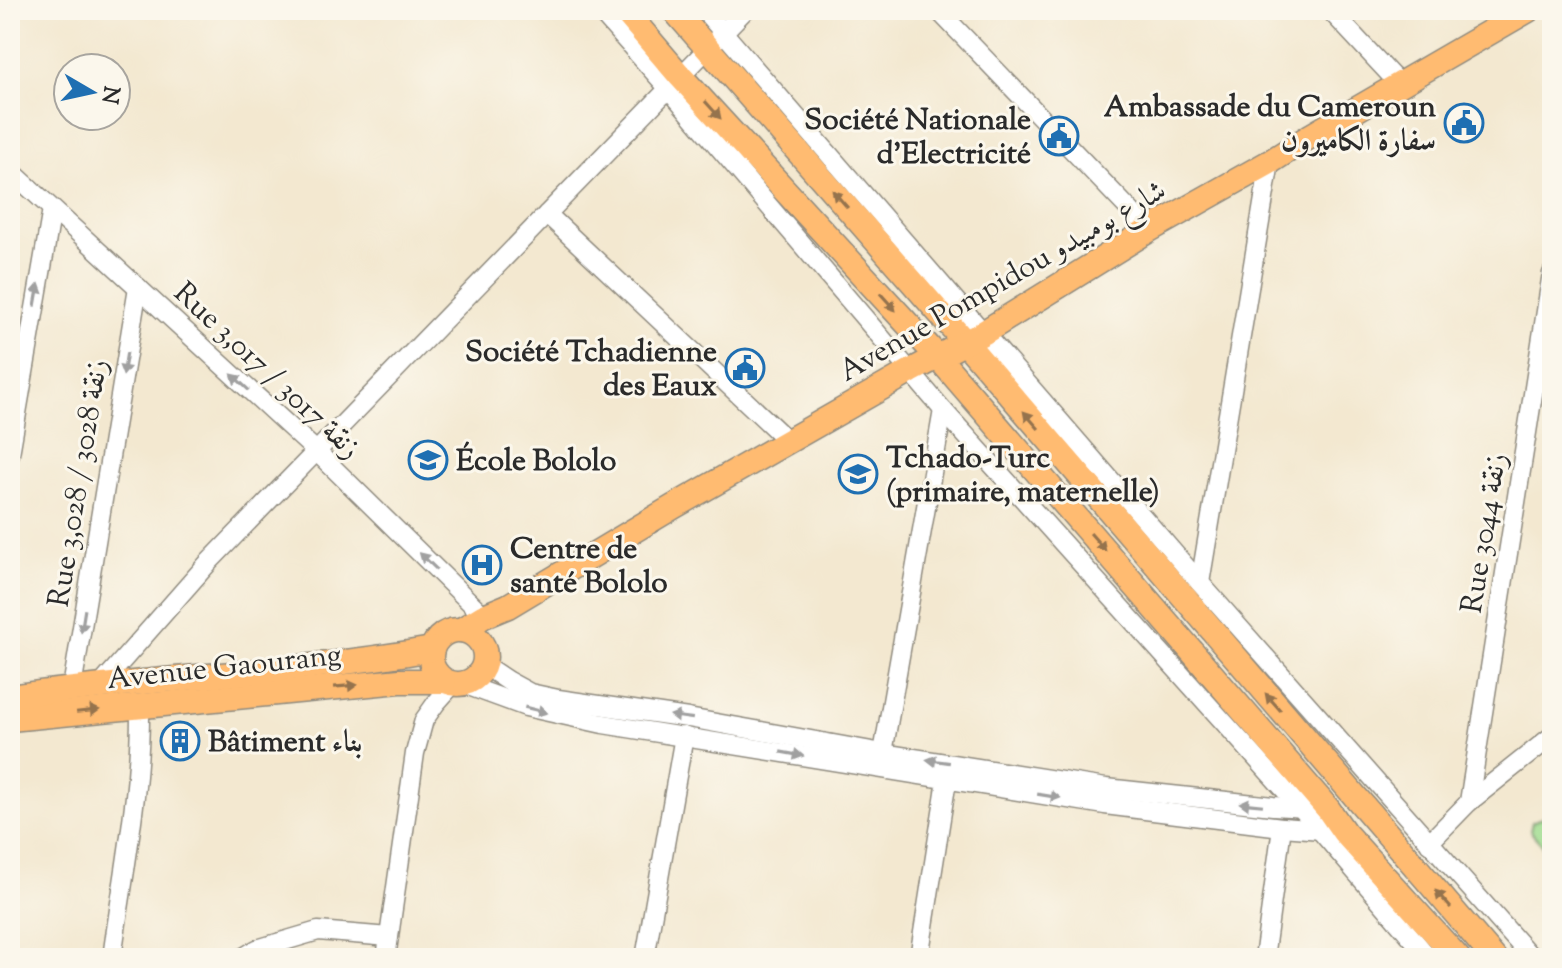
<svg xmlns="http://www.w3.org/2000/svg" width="1562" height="968" viewBox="0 0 1562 968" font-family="'Sorts Mill Goudy',Amiri,serif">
<rect width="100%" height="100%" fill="#fbf7ec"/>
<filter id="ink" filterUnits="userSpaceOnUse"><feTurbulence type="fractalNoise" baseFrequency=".0125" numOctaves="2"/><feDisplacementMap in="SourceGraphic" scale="16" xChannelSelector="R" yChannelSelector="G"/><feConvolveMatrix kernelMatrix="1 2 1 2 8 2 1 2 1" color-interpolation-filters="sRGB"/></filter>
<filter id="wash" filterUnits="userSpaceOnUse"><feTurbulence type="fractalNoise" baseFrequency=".006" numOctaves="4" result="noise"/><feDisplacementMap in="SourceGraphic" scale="32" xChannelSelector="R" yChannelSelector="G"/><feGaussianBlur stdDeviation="1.8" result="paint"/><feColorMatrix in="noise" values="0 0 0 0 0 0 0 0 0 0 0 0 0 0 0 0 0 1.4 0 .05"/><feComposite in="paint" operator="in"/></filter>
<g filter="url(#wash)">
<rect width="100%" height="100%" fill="#f3e8d0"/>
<path fill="#a1dd91" stroke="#66845e" stroke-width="2" d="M1552 813V856L1530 831 1532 822Z"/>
</g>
<g filter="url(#ink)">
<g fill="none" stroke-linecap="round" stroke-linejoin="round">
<defs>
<g id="minor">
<path d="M599 10 669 89 943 410 1301 808 1429 958"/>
<path d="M704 10 1200 583 1532 958"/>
<path d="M938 10 1149 230"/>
<path d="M1330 10 1400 85"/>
<path d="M10 170 317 452 484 616"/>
<path d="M547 214 788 441"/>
<path d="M10 454 52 209"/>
<path d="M1200 583 1270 162"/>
<path d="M484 665 508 681 530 693 558 699 688 718 883 753 1106 788 1273 806 1306 808"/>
<path d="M463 684 526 707 603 724 1105 805 1282 827 1322 830"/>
<path d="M100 686 208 563 745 10"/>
<path d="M72 688 138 287"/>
<path d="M883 753 943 410"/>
<path d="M1469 802 1552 273"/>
<path d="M1429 843 1469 802 1552 736"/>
<path d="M112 958C123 875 141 790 140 706"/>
<path d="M242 958 257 949 318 931 389 937"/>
<path d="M386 958 415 753 424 720 436 703 453 684"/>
<path d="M645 958 684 736"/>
<path d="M919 958 947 780"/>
<path d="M1264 958 1282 827"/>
</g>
<g id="major">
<path d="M624 10 681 77 937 356 1328 809 1344 832 1458 958"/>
<path d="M674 10 965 342 1494 958"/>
<circle cx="458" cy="657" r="27"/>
<path d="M461 630 484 616 508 606 673 507 911 371 983 333 1149 230 1270 162 1309 137 1528 10"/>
<path d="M10 697C150 677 292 674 432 649"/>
<path d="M10 719 400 681H444"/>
</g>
</defs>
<use href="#minor" stroke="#8f8a7e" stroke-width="21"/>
<use href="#major" stroke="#8f8a7e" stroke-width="27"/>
<use href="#minor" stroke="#fff" stroke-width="18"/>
<use href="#major" stroke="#ffbb71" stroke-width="24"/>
</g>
<defs><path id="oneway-solid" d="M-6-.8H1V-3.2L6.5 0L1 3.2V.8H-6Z" transform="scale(2)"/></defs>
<g fill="#95734e">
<use href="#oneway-solid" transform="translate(713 110) rotate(48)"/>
<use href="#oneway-solid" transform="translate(840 199) rotate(-131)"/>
<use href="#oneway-solid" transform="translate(888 302) rotate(48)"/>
<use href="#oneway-solid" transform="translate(1031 420) rotate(-131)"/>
<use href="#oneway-solid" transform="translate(1098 542) rotate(49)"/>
<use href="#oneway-solid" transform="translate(346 686) rotate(-5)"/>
<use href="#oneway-solid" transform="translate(1273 702) rotate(-131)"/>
<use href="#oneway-solid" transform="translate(88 711) rotate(-6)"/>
<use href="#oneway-solid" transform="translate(1443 899) rotate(-131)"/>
</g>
<g fill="#a0a0a0">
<use href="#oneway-solid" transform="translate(37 295) rotate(-80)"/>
<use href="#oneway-solid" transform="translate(125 364) rotate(99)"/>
<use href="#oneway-solid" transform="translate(240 382) rotate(-137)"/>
<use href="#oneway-solid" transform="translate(428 561) rotate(-136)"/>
<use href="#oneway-solid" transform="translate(83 621) rotate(99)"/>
<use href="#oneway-solid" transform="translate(536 710) rotate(14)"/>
<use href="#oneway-solid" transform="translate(681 717) rotate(-172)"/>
<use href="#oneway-solid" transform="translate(792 754) rotate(10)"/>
<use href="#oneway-solid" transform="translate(938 761) rotate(-172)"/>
<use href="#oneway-solid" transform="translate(1049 796) rotate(9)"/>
<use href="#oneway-solid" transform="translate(1251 804) rotate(-174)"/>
</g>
</g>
<defs>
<symbol id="civic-ring" viewBox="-11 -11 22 22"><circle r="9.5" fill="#fbf7ec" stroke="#1f6fb2" stroke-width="1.5"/><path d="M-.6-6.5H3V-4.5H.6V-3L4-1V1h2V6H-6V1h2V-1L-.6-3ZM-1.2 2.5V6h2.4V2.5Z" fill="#1f6fb2"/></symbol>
<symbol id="school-ring" viewBox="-11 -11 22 22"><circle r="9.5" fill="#fbf7ec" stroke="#1f6fb2" stroke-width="1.5"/><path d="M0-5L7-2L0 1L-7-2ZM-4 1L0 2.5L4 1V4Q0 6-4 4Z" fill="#1f6fb2"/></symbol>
<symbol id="hospital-ring" viewBox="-11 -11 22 22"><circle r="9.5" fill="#fbf7ec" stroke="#1f6fb2" stroke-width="1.5"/><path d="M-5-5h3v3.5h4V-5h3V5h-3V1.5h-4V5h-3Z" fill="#1f6fb2"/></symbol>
<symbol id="building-ring" viewBox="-11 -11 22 22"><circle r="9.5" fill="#fbf7ec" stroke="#1f6fb2" stroke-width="1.5"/><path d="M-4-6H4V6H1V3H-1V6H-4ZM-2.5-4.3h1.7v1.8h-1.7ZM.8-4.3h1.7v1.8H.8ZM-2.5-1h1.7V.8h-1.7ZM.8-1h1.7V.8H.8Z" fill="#1f6fb2"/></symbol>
</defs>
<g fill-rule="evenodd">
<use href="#civic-ring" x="1442" y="101" width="44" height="44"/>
<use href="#civic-ring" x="1037" y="114" width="44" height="44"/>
<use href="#civic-ring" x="723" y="346" width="44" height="44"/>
<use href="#school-ring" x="406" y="438" width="44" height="44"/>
<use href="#school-ring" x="836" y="452" width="44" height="44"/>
<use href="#hospital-ring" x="460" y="543" width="44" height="44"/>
<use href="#building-ring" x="158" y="719" width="44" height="44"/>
</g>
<g text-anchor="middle" stroke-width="6" stroke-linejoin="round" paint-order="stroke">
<g font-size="30" font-weight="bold" fill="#2b2b2b" stroke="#fbf7ec" text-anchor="start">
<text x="1436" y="116" text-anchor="end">Ambassade du Cameroun<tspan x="1436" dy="34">سفارة الكاميرون</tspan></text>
<text x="1031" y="129" text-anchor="end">Société Nationale<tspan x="1031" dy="34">d’Electricité</tspan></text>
<text x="717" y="361" text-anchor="end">Société Tchadienne<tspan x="717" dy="34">des Eaux</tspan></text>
<text x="886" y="467">Tchado-Turc<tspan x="886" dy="34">(primaire, maternelle)</tspan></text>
<text x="456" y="470">École Bololo</text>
<text x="510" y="558">Centre de<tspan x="510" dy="34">santé Bololo</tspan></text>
<text x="208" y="751">Bâtiment بناء</text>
</g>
<g font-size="30" fill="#2b2b2b" stroke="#fbf7ec">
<text transform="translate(1002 280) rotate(-30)" y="10">Avenue Pompidou شارع بومبيدو</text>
<text transform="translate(268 370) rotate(43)" y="10">Rue 3,017 / زنقة 3017</text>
<text transform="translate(77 483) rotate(-81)" y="10">Rue 3,028 / زنقة 3028</text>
<text transform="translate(1483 533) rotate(-81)" y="10">Rue 3044 زنقة</text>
<text transform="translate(224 666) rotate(-6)" y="10">Avenue Gaourang</text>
</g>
</g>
<rect width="1562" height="968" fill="none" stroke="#fbf7ec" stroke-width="40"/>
<g transform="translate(92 92) rotate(99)"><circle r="38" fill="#fbf7ec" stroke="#a8a59f" stroke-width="2"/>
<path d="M0-6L14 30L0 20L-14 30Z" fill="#1f6fb2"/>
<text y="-12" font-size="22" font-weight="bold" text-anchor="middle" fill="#2b2b2b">N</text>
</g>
</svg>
